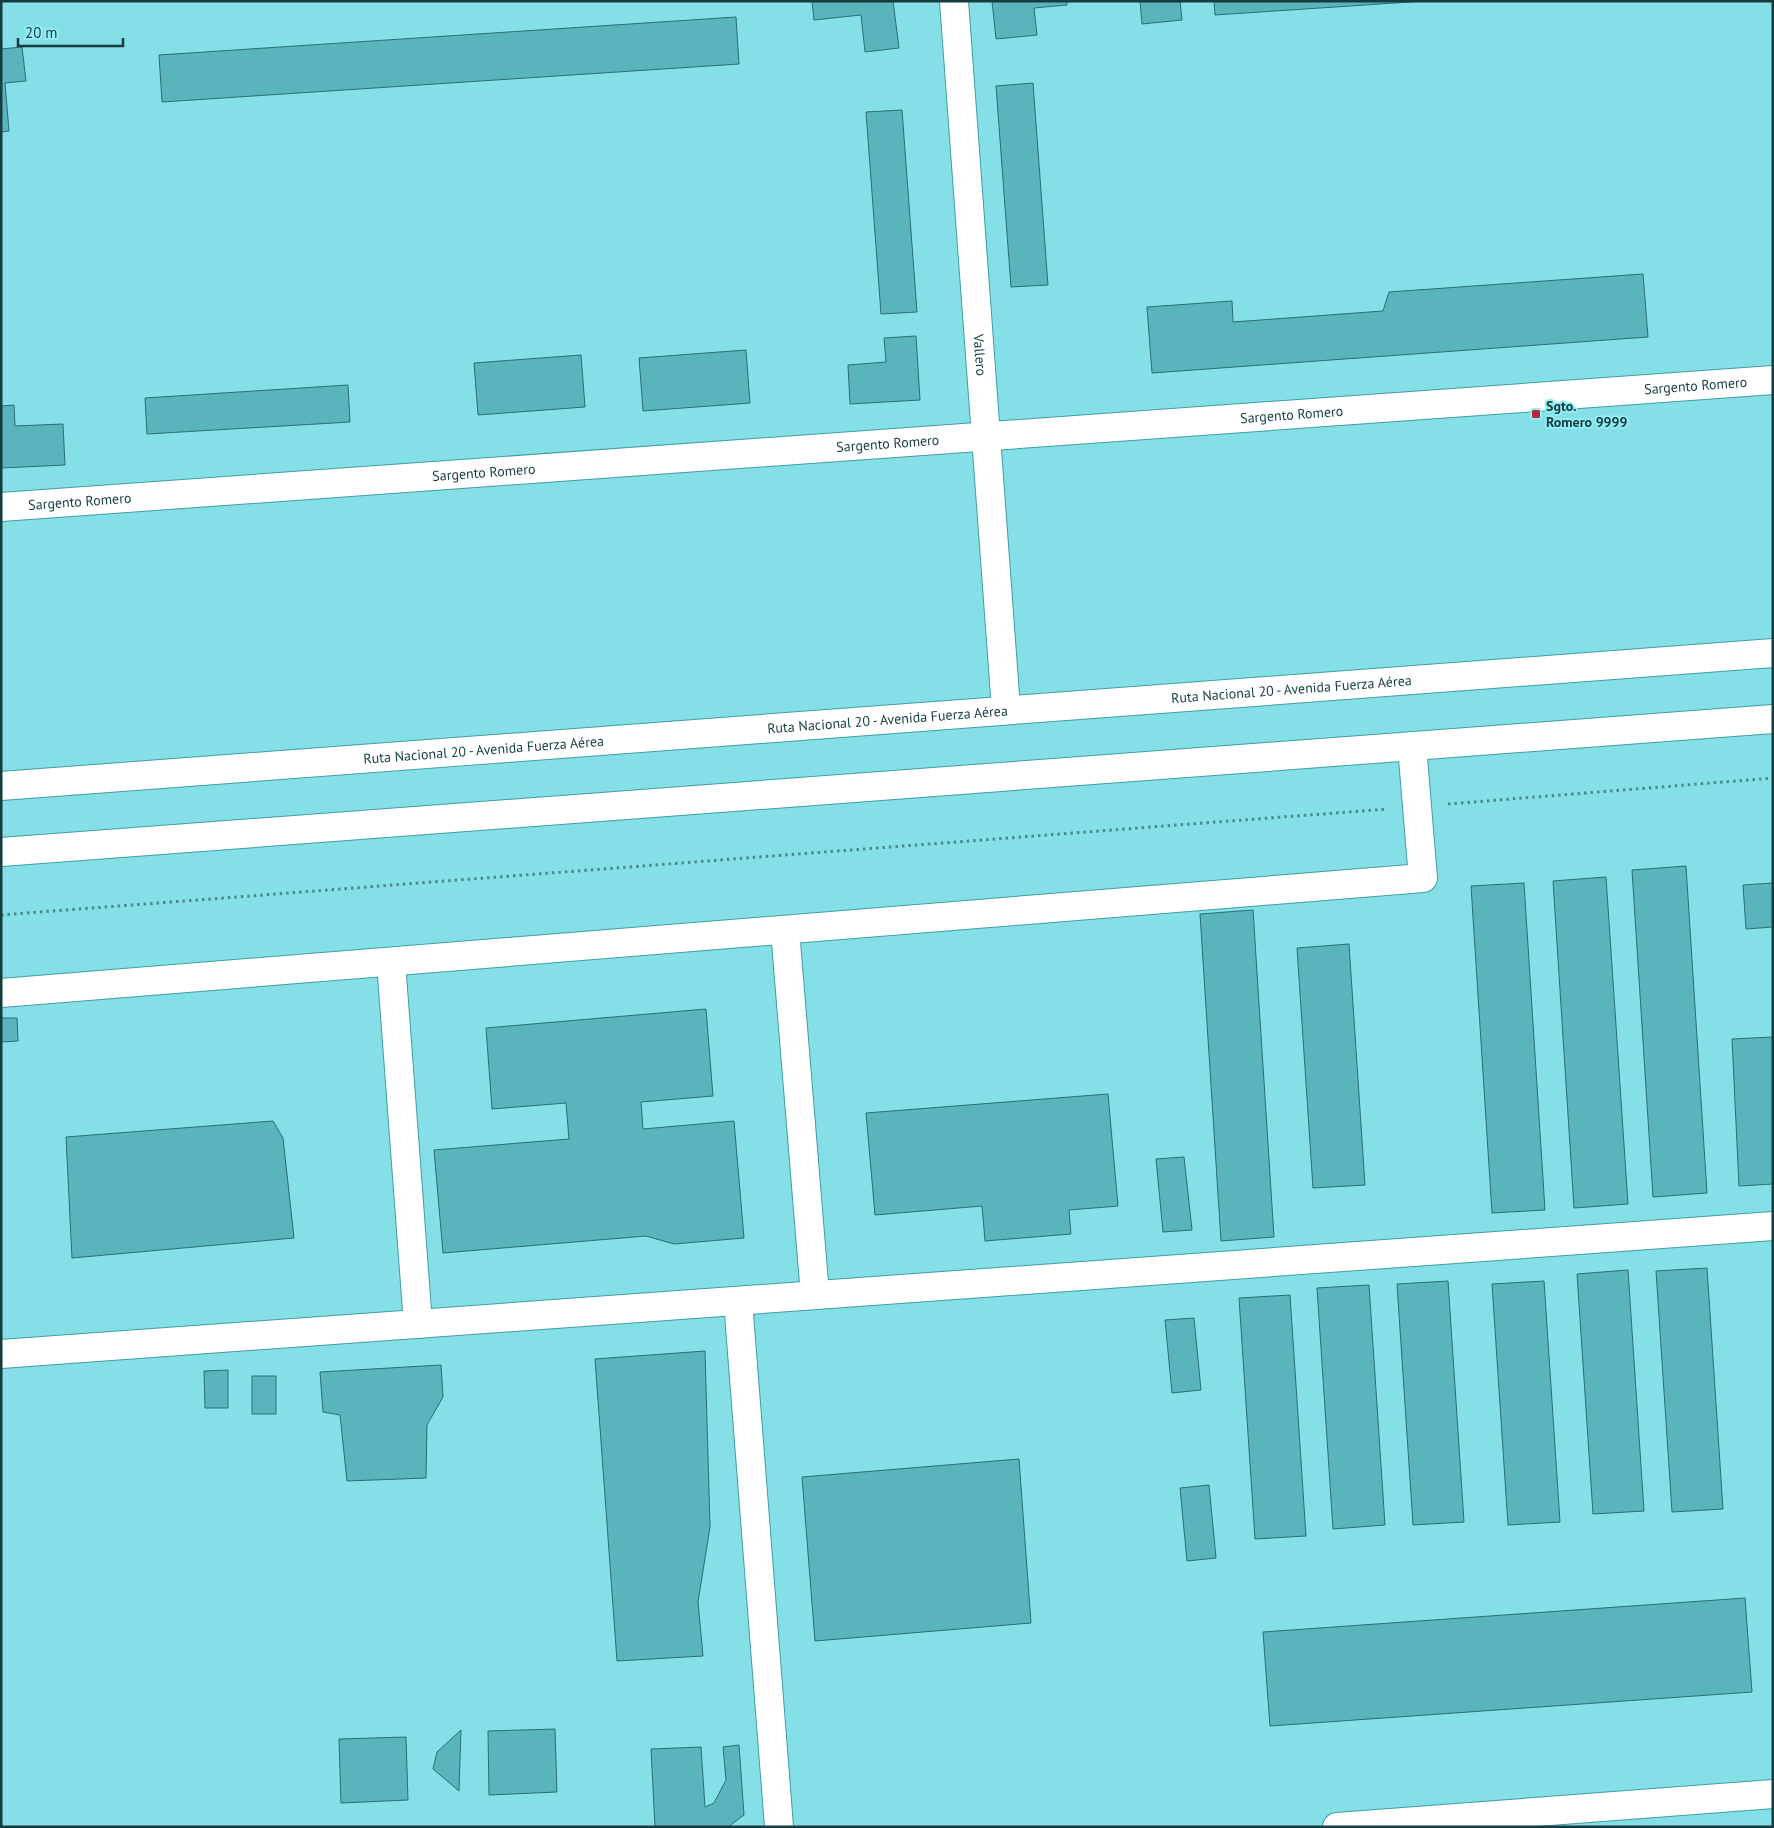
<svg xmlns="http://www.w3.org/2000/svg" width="1774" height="1828" viewBox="0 0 1774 1828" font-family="'PT Sans',sans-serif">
<rect width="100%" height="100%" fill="#85dfe6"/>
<g fill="#59b4bb" stroke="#296f75">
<path d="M812 1H893L899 48 865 52 861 15 814 20Z"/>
<path d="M992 1H1067V5L1034 8 1037 35 996 39Z"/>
<path d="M1140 1H1180L1182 20 1142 24Z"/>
<path d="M1214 1H1425L1215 15Z"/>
<path d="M736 17 739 64 162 102 159 55Z"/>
<path d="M22 47 26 81 5 83 9 131 1 132V49Z"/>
<path d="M1033 83 1048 285 1011 287 996 86Z"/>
<path d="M902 110 917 312 881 314 866 112Z"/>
<path d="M1643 274 1648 337 1152 373 1147 307 1232 301 1233 322 1383 311 1389 292Z"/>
<path d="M916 336 920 400 850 404 848 365 886 362 884 338Z"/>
<path d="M746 350 750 403 643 411 639 358Z"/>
<path d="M581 355 585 407 478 415 474 363Z"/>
<path d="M348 385 350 422 147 434 145 398Z"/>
<path d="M14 405 15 426 63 424 65 465 1 468V406Z"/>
<path d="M1686 866 1707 1193 1653 1197 1632 870Z"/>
<path d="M1606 877 1628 1204 1574 1208 1553 881Z"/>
<path d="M1524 883 1545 1210 1492 1213 1471 886Z"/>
<path d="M1773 883V927L1746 929 1743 885Z"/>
<path d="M1253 910 1274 1237 1221 1241 1200 914Z"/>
<path d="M1349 944 1365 1185 1313 1188 1297 948Z"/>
<path d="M706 1009 713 1096 641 1102 643 1129 734 1121 744 1238 674 1244 646 1236 443 1253 434 1150 569 1139 566 1103 492 1109 486 1028Z"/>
<path d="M1 1018H17L18 1041 1 1042Z"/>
<path d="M1773 1037V1184L1739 1186 1732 1039Z"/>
<path d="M1108 1094 1118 1206 1069 1210 1071 1234 985 1241 982 1206 875 1215 866 1113Z"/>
<path d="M273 1121 283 1138 294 1238 72 1258 66 1137Z"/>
<path d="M1184 1157 1192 1230 1163 1232 1156 1159Z"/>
<path d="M1707 1268 1723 1509 1672 1512 1656 1271Z"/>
<path d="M1628 1270 1644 1511 1593 1514 1577 1274Z"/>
<path d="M1448 1281 1464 1522 1413 1525 1397 1284Z"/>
<path d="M1544 1281 1560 1522 1508 1525 1492 1284Z"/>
<path d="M1369 1285 1385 1525 1333 1529 1317 1288Z"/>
<path d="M1290 1295 1306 1536 1255 1539 1239 1298Z"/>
<path d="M1194 1318 1201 1390 1172 1393 1165 1320Z"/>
<path d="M705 1351 710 1527 698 1602 703 1656 617 1661 595 1359Z"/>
<path d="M441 1365 443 1397 427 1425 426 1478 347 1481 340 1415 323 1412 320 1372Z"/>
<path d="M228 1370V1408H205L204 1371Z"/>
<rect x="252" y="1376" width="24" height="38"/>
<path d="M1019 1459 1031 1623 815 1641 802 1477Z"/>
<path d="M1209 1485 1216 1558 1187 1561 1180 1488Z"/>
<path d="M1745 1598 1752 1692 1270 1726 1263 1632Z"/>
<path d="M555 1729 557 1792 489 1795 488 1731Z"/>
<path d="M461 1730 459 1791 433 1769 437 1752Z"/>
<path d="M406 1737 408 1800 341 1803 339 1739Z"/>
<path d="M739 1745 744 1815 728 1827H655L651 1749 701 1747 705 1807 714 1803 726 1780 723 1747Z"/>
</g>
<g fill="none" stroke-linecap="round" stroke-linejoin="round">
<defs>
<g id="minor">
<path id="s1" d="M954 1 1006 709"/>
<path id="s2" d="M1 507 1773 380"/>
<path d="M785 930 815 1295"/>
<path d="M391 962 418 1324"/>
<path d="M1 993 1423 878 1412 746"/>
<path d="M738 1301 779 1827"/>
<path d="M1 1354 1773 1226"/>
<path d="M1337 1827 1773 1794"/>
</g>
<g id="major">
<path id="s3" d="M1 786 1773 653"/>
<path d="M1 852 1773 719"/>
</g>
</defs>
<use href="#minor" stroke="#409da4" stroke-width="30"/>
<use href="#major" stroke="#409da4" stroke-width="30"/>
<g stroke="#4a898e" stroke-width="3" stroke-dasharray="2.5 4" stroke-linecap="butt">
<path d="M1448 804 1773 778"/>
<path d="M1 915 1387 809"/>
</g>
<use href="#minor" stroke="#fff" stroke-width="28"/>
<use href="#major" stroke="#fff" stroke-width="28"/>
</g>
<rect fill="#b82734" stroke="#92edf4" stroke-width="2" x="1531" y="409" width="10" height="10" rx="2.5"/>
<g text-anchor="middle" stroke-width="4" stroke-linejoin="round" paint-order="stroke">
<g font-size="14" fill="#153c3f" stroke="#92edf4">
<text dy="5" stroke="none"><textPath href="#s1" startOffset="355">Vallero</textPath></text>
<text dy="5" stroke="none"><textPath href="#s2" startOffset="1699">Sargento Romero</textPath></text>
<text dy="5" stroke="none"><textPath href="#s2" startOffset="1294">Sargento Romero</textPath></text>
<text dy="5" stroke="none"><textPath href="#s2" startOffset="889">Sargento Romero</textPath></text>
<text dy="5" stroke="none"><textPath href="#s2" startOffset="484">Sargento Romero</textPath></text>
<text dy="5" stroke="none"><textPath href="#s2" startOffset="79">Sargento Romero</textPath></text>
<text dy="5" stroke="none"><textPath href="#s3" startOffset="1294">Ruta Nacional 20 - Avenida Fuerza Aérea</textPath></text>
<text dy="5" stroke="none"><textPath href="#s3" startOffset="889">Ruta Nacional 20 - Avenida Fuerza Aérea</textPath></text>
<text dy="5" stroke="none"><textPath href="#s3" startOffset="484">Ruta Nacional 20 - Avenida Fuerza Aérea</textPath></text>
</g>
<g font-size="14" font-weight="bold" fill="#153c3f" stroke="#92edf4" text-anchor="start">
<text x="1546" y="411">Sgto.<tspan x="1546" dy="16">Romero 9999</tspan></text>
</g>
</g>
<rect width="1774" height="1828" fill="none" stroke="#153c3f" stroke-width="5"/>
<path d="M18 38v8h105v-8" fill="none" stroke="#153c3f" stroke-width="2.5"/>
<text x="25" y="38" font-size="15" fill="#153c3f" stroke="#92edf4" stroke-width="4" paint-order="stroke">20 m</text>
</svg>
